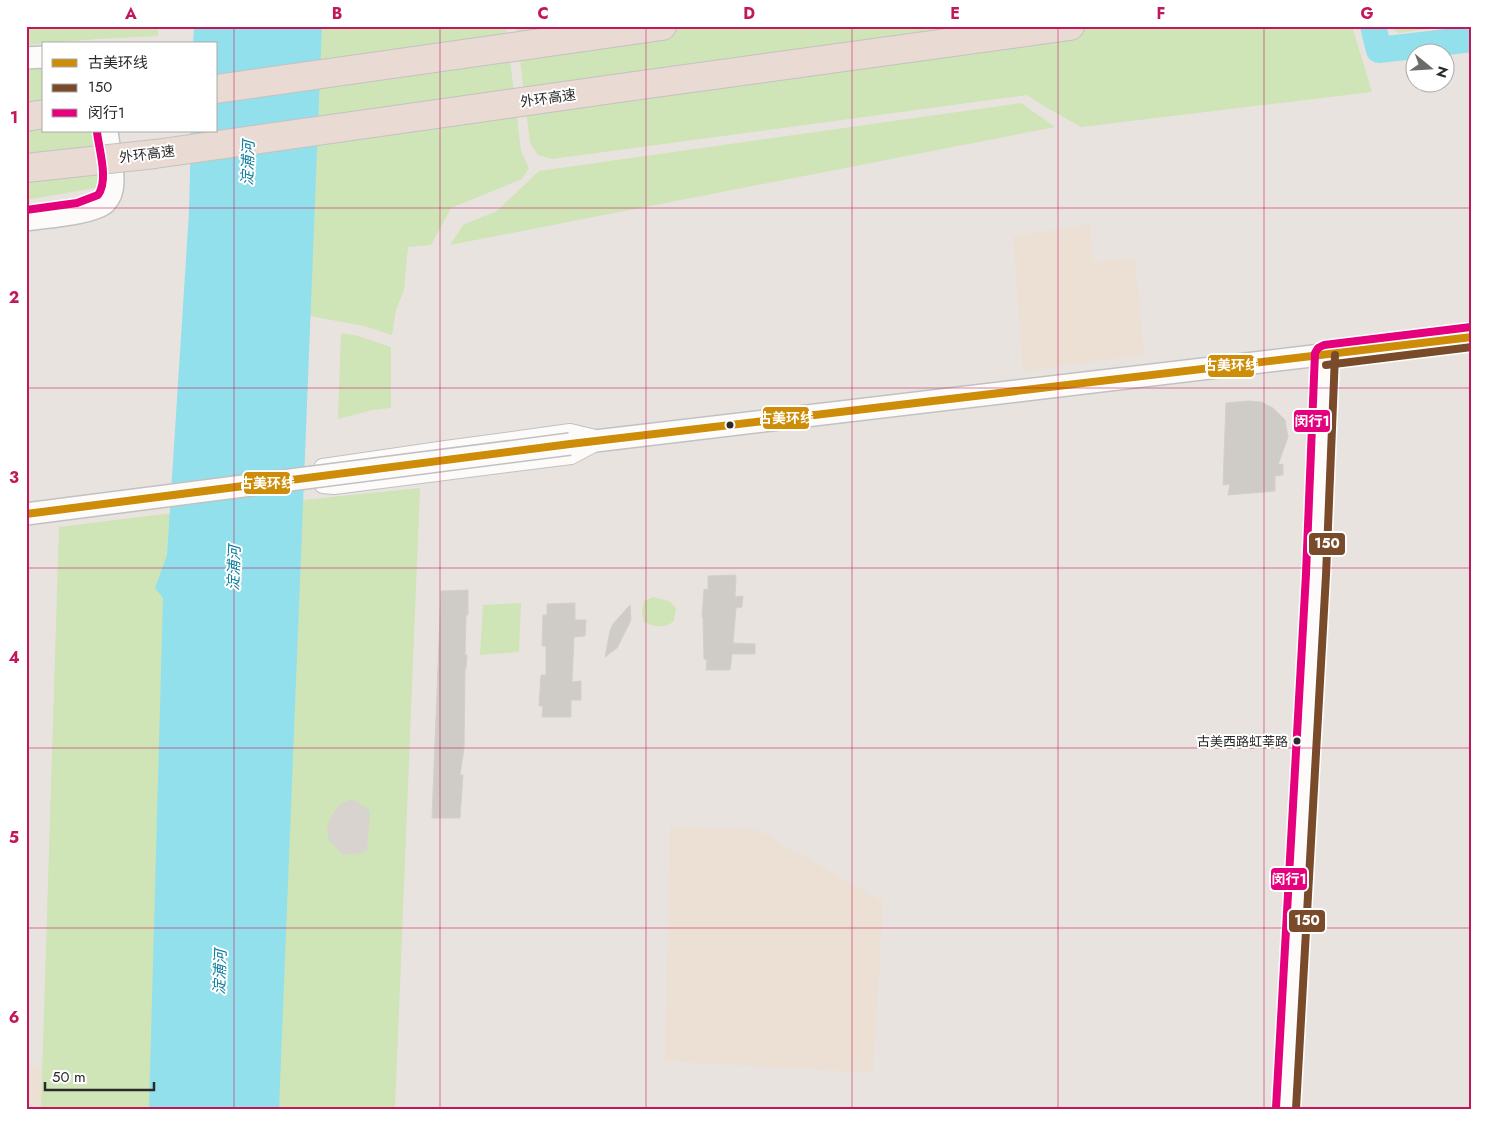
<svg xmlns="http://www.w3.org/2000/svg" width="1498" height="1135" viewBox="0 0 1498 1135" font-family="Jost,'Noto Sans SC',sans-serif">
<rect width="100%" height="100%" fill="#e8e3df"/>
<g fill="#ebe0d3">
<path d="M1090 224 1093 263 1135 257 1144 355 1023 371 1013 237Z"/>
<path d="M670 826 758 830 883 902 873 1073 665 1061Z"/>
<path d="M42 1066 41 1109H26V1069Z"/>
</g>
<g fill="#cfe4b7">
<path d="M26 26H158V36L97 39 26 45Z"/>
<path d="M322 26H506L521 151 529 168 522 179 451 208 431 245 408 247 404 290 396 310 392 335 364 326 310 316Z"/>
<path d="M516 26H1352L1372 92 1081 127 1042 105 1027 95 552 159 538 155 530 143Z"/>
<path d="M1388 26H1448L1399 33Z"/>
<path d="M44 68V131H94L100 187 26 200V70Z"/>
<path d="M1021 103 1055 127 450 245 463 225 497 211 539 171Z"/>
<path d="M341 333 358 336 391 347V408L373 410 338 419Z"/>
<path d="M420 488 395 1109H41L59 527 147 516Z"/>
<path d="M653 597 669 601 676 608 674 621C664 629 655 627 644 622L642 611 644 601Z"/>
<path d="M521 603 519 652 480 655 483 605Z"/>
</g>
<path fill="#d8d3cf" d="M349 800 356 801 370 811 367 850 362 853 343 855 329 840 327 830 331 816 339 805Z"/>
<path fill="#91e0ec" d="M194 26H322L279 1109H149L163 598 155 588 167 555 189 212 191 131H216V44H193Z"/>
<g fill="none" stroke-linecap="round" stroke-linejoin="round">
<path stroke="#91e0ec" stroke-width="26" d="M1373 26 1379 50 1472 39"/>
</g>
<g fill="#cfccc8" stroke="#d3cfcb">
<path d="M1249 401 1261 402 1273 408 1285 420 1288 437 1278 465 1283 464V475L1275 476V491L1228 495 1230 484 1223 485 1226 403Z"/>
<path d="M736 575 735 597 743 596 742 607 736 608 733 643 755 644V654H732L730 670H706L707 660 704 659 703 617H702L704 589 708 590V576Z"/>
<path d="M468 590V615H466L465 655H467L466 668H465L464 749 460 775H463L460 818H432L441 591Z"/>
<path d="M575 603V620H586L585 636 574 637 572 682 581 681V700H571V717H542L543 706H539L541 675H546V646H542L543 615H547V604Z"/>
<path d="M630 605 631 620 617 648 605 657 610 631 613 624Z"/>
</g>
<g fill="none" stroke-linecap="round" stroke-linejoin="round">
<defs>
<g id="minor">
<path d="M570 433 599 440 571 455 334 485 323 484V468L446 450Z"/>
<path d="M1286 1109 1316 574 1325 355"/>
</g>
<g id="tertiary">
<path d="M26 58 44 57"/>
<path d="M26 220C44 217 93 214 105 203 111 197 113 189 113 181 113 165 109 148 107 131"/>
<path d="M570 444 1472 337"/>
</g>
<g id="motorway">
<path d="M634 86 1070 26"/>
<path d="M216 89 662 26"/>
<path d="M26 117 44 114"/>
</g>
</defs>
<use href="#minor" stroke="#c2c1c1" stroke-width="20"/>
<use href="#tertiary" stroke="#c2c1c1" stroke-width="24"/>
<use href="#motorway" stroke="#c4c2c1" stroke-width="30"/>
<use href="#minor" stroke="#fcfbfa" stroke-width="18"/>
<use href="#tertiary" stroke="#fcfbfa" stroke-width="21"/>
<use href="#motorway" stroke="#e9dad3" stroke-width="28"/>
<defs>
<path id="tertiary-bridge" d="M26 514 570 444"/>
<path id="motorway-bridge" d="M26 168 155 154 634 86"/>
</defs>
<use href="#tertiary-bridge" stroke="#c2c1c1" stroke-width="24" stroke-linecap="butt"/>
<use href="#motorway-bridge" stroke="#c4c2c1" stroke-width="30" stroke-linecap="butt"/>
<use href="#tertiary-bridge" stroke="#fcfbfa" stroke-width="21"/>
<use href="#motorway-bridge" stroke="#e9dad3" stroke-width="28"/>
<defs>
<path id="bus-1" d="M26 514 570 444 1472 337"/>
<g id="bus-2">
<path d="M1326 365 1472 347"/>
<path d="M1296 1109 1326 575 1335 355"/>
</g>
<g id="bus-3">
<path d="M26 210 77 203 98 195C109 180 99 150 97 132"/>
<path d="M1276 1108 1306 574 1315 353 1318 348 1324 345 1471 327"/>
</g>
</defs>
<use href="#bus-1" stroke="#fff" stroke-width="11"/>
<use href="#bus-2" stroke="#fff" stroke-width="11"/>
<use href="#bus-3" stroke="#fff" stroke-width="11"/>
<use href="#bus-1" stroke="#ce8d08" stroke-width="8"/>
<use href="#bus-2" stroke="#7a4b2a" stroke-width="8"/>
<use href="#bus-3" stroke="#e5007d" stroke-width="8"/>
</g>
<path fill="none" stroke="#c2185b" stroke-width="1" stroke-opacity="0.55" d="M234 26V1109M440 26V1109M646 26V1109M852 26V1109M1058 26V1109M1264 26V1109M26 208H1472M26 388H1472M26 568H1472M26 748H1472M26 928H1472"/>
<g fill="#2a2a2a" stroke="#fff" stroke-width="2">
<circle cx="730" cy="425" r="4.5"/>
<circle cx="1297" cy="741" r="4.5"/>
</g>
<g text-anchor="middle" stroke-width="4" stroke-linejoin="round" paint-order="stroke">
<g font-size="13" fill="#2a2a2a" stroke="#fff" text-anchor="end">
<text x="1288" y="746">古美西路虹莘路</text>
</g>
<g font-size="14" fill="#2a2a2a" stroke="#fff">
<text transform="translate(548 98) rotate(-8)" y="5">外环高速</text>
<text transform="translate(147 154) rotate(-7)" y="5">外环高速</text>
</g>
<g font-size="15" font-style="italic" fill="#0a7d9d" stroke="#fff">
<text transform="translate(248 163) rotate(-88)" y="5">淀浦河</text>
<text transform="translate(234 568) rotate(-88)" y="5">淀浦河</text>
<text transform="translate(220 972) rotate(-88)" y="5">淀浦河</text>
</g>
</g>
<g stroke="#fff" stroke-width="2">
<rect x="1207" y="354" width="48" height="24" rx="5" fill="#ce8d08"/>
<rect x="762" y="406" width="48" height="24" rx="5" fill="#ce8d08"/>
<rect x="1293" y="409" width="38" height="24" rx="5" fill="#e5007d"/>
<rect x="243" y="471" width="48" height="24" rx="5" fill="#ce8d08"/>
<rect x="1308" y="532" width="38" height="24" rx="5" fill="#7a4b2a"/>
<rect x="1270" y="867" width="38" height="24" rx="5" fill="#e5007d"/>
<rect x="1288" y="909" width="38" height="24" rx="5" fill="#7a4b2a"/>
</g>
<g font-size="14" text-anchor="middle" font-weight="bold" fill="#fff">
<text x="1231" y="370">古美环线</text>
<text x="786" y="423">古美环线</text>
<text x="1312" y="426">闵行1</text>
<text x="267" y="488">古美环线</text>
<text x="1327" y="548">150</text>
<text x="1289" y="884">闵行1</text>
<text x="1307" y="925">150</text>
</g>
<rect width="1498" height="1135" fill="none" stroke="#ffffff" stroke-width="55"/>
<rect x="42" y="42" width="175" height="90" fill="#ffffff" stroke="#aaaaaa"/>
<rect x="52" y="59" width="25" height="8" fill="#ce8d08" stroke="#aaaaaa"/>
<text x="88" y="68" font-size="15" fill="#2a2a2a">古美环线</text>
<rect x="52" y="84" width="25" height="8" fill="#7a4b2a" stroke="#aaaaaa"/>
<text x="88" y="92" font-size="15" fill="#2a2a2a">150</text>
<rect x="52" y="109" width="25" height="8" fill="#e5007d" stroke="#aaaaaa"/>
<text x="88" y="118" font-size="15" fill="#2a2a2a">闵行1</text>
<g transform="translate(1430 68) rotate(108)"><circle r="24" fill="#ffffff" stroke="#aaaaaa"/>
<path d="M0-4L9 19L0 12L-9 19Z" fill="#6c6b69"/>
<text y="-8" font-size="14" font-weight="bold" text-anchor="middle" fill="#2a2a2a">N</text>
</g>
<path d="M45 1082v8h109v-8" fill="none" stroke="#2a2a2a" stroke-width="2.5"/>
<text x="52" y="1082" font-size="15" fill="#2a2a2a" stroke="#ffffff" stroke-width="4" paint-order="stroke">50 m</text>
<rect x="28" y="28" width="1442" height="1080" fill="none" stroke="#c2185b" stroke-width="2"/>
<g font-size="16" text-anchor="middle" font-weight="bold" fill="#c2185b">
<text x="131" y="19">A</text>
<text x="337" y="19">B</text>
<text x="543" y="19">C</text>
<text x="749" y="19">D</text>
<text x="955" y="19">E</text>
<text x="1161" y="19">F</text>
<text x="1367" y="19">G</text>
<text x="14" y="123">1</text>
<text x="14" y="303">2</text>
<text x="14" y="483">3</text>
<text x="14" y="663">4</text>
<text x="14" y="843">5</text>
<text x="14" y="1023">6</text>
</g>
</svg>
